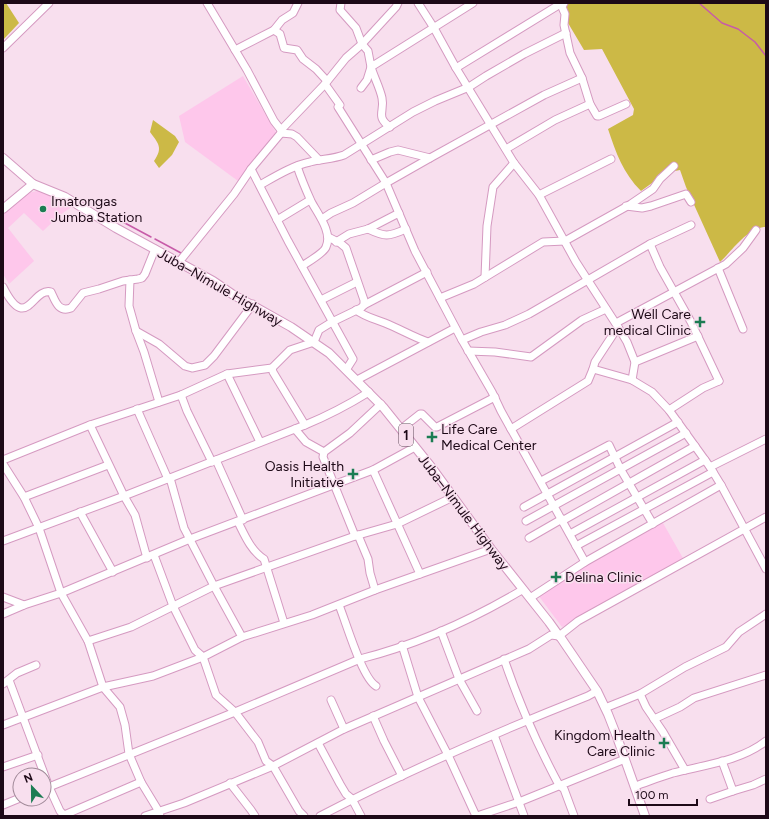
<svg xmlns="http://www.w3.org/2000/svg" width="769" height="819" viewBox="0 0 769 819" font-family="Figtree,sans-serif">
<rect width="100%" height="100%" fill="#f8dfee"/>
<g fill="#fec7eb">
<path d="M243 76 278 136 238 181 185 142 179 116Z"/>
<path d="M37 191 49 192 73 206 60 215 43 231 24 213 8 228 34 261 9 284 3 274V213L28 193Z"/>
<path d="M663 523 684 560 576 621 562 627 538 595 586 564Z"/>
</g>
<g fill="#ccb946">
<path d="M3 3H6L19 23 3 40Z"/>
<path d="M561 3H766V227C748 227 733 250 720 262L686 187 680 170 659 174 652 183 641 191C623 173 616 153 608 129L633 115 634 109 602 49 584 50 568 23Z"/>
<path d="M153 120 175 136 179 142 172 155 159 168 154 161C163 148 159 144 150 132Z"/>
</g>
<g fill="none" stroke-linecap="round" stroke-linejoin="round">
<g stroke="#c75ba8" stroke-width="1.5">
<path d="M699 3 722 23 738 29 755 42 766 56"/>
<path d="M123 222 151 237"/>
<path d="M155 239 181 253"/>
</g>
<defs>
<g id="minor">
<path d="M341 3 340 10 356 28 362 44 368 51 371 67 473 3"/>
<path d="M418 3 434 28 456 68 514 163 539 195 576 262 618 327 627 342 635 362 632 380"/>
<path d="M564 3 562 7 565 14 564 25 570 53 582 78 590 104 597 116H599L626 104"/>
<path d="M274 30 280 34 284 48 297 50 303 59 316 69 327 81"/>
<path d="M3 48 49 3"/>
<path d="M235 50 274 30 282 20 293 13 298 3"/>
<path d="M456 68 562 3"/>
<path d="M325 84 340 105"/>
<path d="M361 88 367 80 371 67C374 77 380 88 382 98 385 112 375 116 390 127"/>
<path d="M338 107 386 183 415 251 462 340 492 392 501 411 585 562"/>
<path d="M281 130 325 84 346 58 362 44 396 7 398 3"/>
<path d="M281 133 292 134 297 137 319 160"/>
<path d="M506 149 555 120 590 104"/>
<path d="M371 160 390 152 398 150 430 158 544 95 582 78"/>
<path d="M297 166C301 178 306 190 311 201 317 213 333 232 326 247 324 253 308 262 302 266"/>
<path d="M251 169 288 241 353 359 346 370"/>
<path d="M260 185C276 176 292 166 310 162 322 159 333 159 344 155L413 112 435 101 469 87 486 76 524 54 566 33"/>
<path d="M539 195 611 159"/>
<path d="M626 206 642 208 651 206 686 194 691 202"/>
<path d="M322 219 331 213 353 203 386 183 430 158"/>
<path d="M277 220 310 200"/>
<path d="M368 229C385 237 388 237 406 229"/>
<path d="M336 242 349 234 368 229 399 213"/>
<path d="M650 244 660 267 691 322 719 381"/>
<path d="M179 262 234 194 251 169 281 133V130L274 121 247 70 207 3"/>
<path d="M718 268 743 329"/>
<path d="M485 277 487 226 493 187 514 163"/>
<path d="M130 280 129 306 136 331 144 352 159 402"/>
<path d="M3 287C27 334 32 287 51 292 55 300 58 313 71 308L83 293 99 289 123 281 138 279 142 278 145 274 155 249"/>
<path d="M440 298 474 284 543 242 565 241 631 204 653 189 660 179 674 166"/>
<path d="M321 300 357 282"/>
<path d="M364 305 427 272"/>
<path d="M356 310C365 317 375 319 385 323 400 329 413 337 428 342"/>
<path d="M616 323 726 264 743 248 756 230"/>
<path d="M136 331 159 344 185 366 192 368 205 365 214 356 253 304"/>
<path d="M462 340 481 332 505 325 529 314 650 244 691 225"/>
<path d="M468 351 495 352 531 357 582 320 606 309"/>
<path d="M635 362 698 336"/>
<path d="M272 368 273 372 305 425"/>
<path d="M593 369 632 380 652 392 669 410 710 467 721 485 766 569"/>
<path d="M227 374 260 442"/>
<path d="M357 380 455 328"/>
<path d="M181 395 187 411 212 462"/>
<path d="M137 409 168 479"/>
<path d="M669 410 703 388 719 381"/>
<path d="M90 425 124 496 135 515 147 558"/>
<path d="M295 429 306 442 324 452"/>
<path d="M401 429 420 414H422L435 427H437L495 397"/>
<path d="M511 429 588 381 593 369 595 362 618 327"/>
<path d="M3 460 90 425 181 395 227 374 272 368 290 350 314 342 319 330 332 322 361 308 364 305V300L346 248 340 243 328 237"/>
<path d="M216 460 243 520"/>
<path d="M3 464 24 497 39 528 61 593 88 641 103 687 153 676 203 657 242 637 312 615 375 590 491 549"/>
<path d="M710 467 766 439"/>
<path d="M373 470 420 574"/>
<path d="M170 478 184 528 214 586 242 637"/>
<path d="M541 481 609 445 621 470 653 524"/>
<path d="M24 497 108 465"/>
<path d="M524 507 678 422"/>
<path d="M80 512 113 572"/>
<path d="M526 521 686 433"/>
<path d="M562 521 695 446"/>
<path d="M238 522C244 534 251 551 264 559L284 623"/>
<path d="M570 534 705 460"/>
<path d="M358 535 368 559 370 573 375 590"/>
<path d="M355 536 323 457 324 452 350 433 381 404"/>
<path d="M529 538 562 519"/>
<path d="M3 541 124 496 305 425C327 416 348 405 369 392"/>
<path d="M576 546 713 472"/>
<path d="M154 555 173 606 195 650 203 657 216 695 235 712 258 742 266 761 273 766 299 811 304 816"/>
<path d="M3 597 24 605"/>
<path d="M530 598 585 562 721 485"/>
<path d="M339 605C346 622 362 678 376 686"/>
<path d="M3 614 24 605 61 593 190 539 373 470 415 447"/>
<path d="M441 631 459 679 477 711"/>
<path d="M88 641 131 627 214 586 355 536 397 524 453 497"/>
<path d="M402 645 418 697 448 755 476 816"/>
<path d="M504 659C519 703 537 744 559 785L564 789 574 816"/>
<path d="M9 680 49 787 60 811 65 816"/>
<path d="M3 684 17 673 36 665"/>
<path d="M640 694 685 667 726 647 739 632 766 614"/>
<path d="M331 700 344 729"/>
<path d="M605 708 640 694 646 707 663 732 685 770"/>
<path d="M373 716 384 741 402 776"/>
<path d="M654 719 680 707 694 698 766 675"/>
<path d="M3 725 103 687 120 707 125 725 129 754 141 782 158 810 160 816"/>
<path d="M494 735 524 816"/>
<path d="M318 743 340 784 346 794 352 799 361 816"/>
<path d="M722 761 733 791 753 785 766 779"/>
<path d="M3 767 38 755"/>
<path d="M230 783 251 810 255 816"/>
<path d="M635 786C647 782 660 777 673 773 704 765 741 761 766 741"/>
<path d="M44 789 235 712 360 659C415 645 473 619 522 590"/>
<path d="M710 799 733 791"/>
<path d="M3 805 20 798"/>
<path d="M62 816 141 782"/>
<path d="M145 816 184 803 273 766 344 729 529 649 551 635 559 636 578 621 766 517"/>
<path d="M320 816C407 771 497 732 588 696L597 691"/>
<path d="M477 816 519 802 625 759"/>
</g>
<g id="major">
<path d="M3 158 33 184 65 197 116 228 213 281 232 294 291 327 329 353 383 407 432 468 491 549 549 622 559 636 561 638 597 691 608 714 617 737 645 816"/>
<path d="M3 209 33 184"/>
</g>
</defs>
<use href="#minor" stroke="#d59ac1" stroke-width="9"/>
<use href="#major" stroke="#d59ac1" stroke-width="10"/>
<use href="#minor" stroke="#fff" stroke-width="7"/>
<use href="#major" stroke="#fff" stroke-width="8"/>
</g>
<g fill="#1c7c53" stroke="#f8dfee" stroke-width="1.5">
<circle cx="43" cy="209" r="4"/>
<path d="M698 316h4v4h4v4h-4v4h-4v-4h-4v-4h4z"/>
<path d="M430 431h4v4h4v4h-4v4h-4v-4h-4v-4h4z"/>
<path d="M351 468h4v4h4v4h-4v4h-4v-4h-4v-4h4z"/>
<path d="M554 571h4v4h4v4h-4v4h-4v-4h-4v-4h4z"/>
<path d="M662 737h4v4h4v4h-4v4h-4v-4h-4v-4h4z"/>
</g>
<g text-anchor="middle" stroke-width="3" stroke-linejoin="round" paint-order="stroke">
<rect fill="#f8dfee" stroke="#5f4958" stroke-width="1" x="399" y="424" width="14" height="22" rx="3"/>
<g font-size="13" font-weight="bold" fill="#1d0917">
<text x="406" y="440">1</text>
</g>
<g font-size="14" fill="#1d0917" stroke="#f8dfee" text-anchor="start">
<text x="51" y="206">Imatongas<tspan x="51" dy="16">Jumba Station</tspan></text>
<text x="691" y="319" text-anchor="end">Well Care<tspan x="691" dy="16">medical Clinic</tspan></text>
<text x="441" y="434">Life Care<tspan x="441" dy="16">Medical Center</tspan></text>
<text x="344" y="471" text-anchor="end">Oasis Health<tspan x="344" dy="16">Initiative</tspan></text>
<text x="565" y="582">Delina Clinic</text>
<text x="655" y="740" text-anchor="end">Kingdom Health<tspan x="655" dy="16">Care Clinic</tspan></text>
</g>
<g font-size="14" fill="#1d0917" stroke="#f8dfee">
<text transform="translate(220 287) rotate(30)" y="5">Juba–Nimule Highway</text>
<text transform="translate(464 512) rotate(53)" y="5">Juba–Nimule Highway</text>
</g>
</g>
<rect width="769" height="819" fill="none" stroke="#1d0917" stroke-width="8"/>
<g transform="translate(32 787) rotate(338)"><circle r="19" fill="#f8dfee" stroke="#a08998"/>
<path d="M0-3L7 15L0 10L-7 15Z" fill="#1c7c53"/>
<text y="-6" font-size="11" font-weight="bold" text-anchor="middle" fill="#1d0917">N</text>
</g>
<path d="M629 799v6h68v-6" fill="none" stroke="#1d0917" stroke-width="2"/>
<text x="635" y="799" font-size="12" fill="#1d0917" stroke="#f8dfee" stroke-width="3" paint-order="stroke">100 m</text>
</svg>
